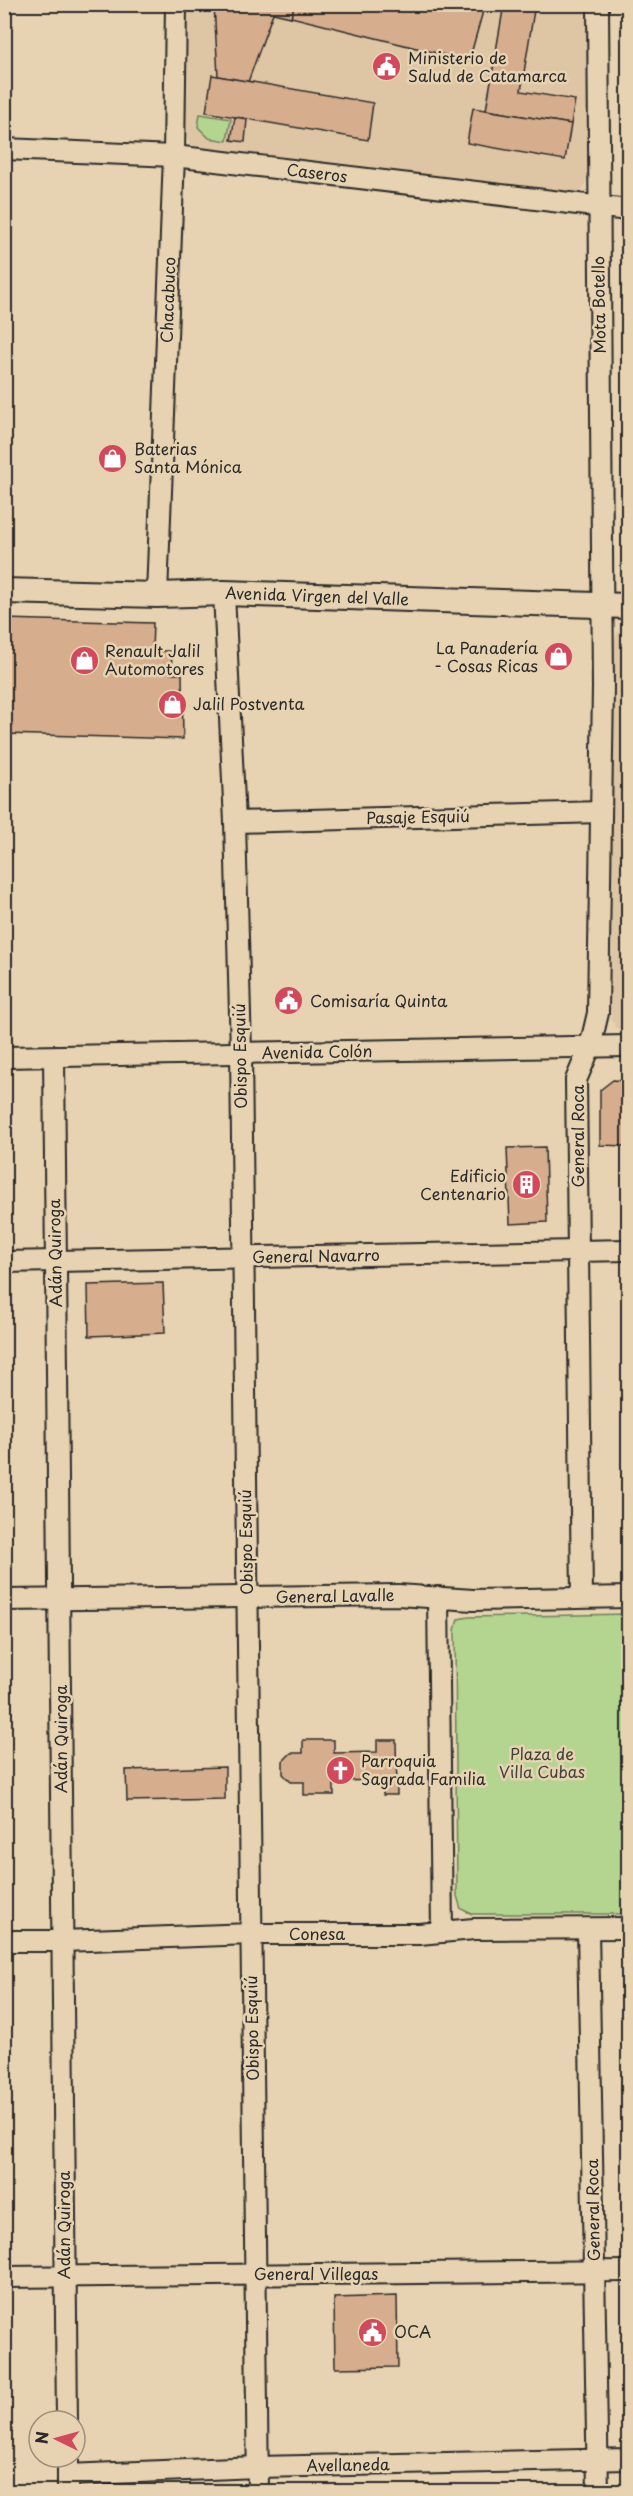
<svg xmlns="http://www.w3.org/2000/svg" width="633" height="2496" viewBox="0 0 633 2496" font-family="'Playpen Sans',sans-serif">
<rect width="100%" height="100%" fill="#e7d3b1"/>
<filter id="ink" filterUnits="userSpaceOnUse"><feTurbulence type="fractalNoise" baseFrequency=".0167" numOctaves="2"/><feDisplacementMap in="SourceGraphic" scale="12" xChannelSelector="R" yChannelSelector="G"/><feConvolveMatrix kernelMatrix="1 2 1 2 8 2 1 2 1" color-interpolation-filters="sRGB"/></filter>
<g filter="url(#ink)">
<g fill="#dec5a4">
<path d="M187 5H587V179L583 190 572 192 202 150 189 143 185 130Z"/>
<path d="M628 628V1031H626L616 1028 611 1019 613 646 617 633Z"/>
</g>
<g fill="#b3d58f" stroke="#6f805d" stroke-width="1.5">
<path d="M200 114 231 119 227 141 209 138 198 127Z"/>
<path d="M628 1614V1914H472L461 1909 457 1896 455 1630 458 1619 469 1617Z"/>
</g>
<g fill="#d6ae8e" stroke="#2b2b2b" stroke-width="1.5">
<path d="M214 4H295L291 17 273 13 248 82 218 76Z"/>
<path d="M295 4H485L469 61 291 17Z"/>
<path d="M504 4H535L521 91 575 100 571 124 486 110Z"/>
<path d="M212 75 373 103 368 140 206 112Z"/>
<path d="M473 108 571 124 565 160 467 143Z"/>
<path d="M235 117 247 119 245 142 231 140Z"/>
<path d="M4 619 153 623 152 651H172L171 674H182L183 739 4 734Z"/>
<path d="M613 1080 626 1081V1146L600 1145V1090Z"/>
<path d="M545 1147 547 1222 510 1224 507 1148Z"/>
<path d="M163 1283 165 1333 89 1336 88 1285Z"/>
<path d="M303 1740H334V1753L377 1752V1740H396L397 1795H383V1780L334 1781V1795H304V1782H291L283 1774V1761L291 1753H303Z"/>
<path d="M225 1767V1799L127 1801 126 1770Z"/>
<path d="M397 2296 398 2367 335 2368 334 2298Z"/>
</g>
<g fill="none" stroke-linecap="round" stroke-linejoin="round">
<defs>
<g id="minor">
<path d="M4 149 174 156 628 210"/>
<path d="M224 593 235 822 241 1053 258 2492"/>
<path d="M157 595 174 156 176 4"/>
<path d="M235 822 601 812"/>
<path d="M4 1057 628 1046"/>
<path d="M54 1057 67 2421"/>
<path d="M4 1262 628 1250"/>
<path d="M438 1597 442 1932"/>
<path d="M582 1597 576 1080 590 1047 598 1013 603 687 598 4"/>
<path d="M4 1600 398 1595 473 1600 628 1597"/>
<path d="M588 1929 598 2492"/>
<path d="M4 1941H62L251 1934H419L474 1929 628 1928"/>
<path d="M4 2277 628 2271"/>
<path d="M68 2457V2492"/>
<path d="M68 2475 257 2467 628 2459"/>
</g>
<path id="major" d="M4 591 157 595 224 593 628 606"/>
</defs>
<use href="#minor" stroke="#2b2b2b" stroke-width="24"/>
<use href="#major" stroke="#2b2b2b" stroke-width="28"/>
<use href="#minor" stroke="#e7d3b1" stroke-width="20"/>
<use href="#major" stroke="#e7d3b1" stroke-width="24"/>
</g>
</g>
<defs>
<symbol id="civic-disc" viewBox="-11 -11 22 22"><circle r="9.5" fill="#d1495b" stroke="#e7d3b1"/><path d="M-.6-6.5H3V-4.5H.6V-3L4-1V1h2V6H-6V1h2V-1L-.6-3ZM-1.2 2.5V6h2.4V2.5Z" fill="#fff"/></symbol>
<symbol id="shop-disc" viewBox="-11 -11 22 22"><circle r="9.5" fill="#d1495b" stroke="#e7d3b1"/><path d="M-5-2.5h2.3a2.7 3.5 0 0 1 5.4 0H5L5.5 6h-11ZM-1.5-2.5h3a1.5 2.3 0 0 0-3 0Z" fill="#fff"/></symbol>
<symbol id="building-disc" viewBox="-11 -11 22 22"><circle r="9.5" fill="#d1495b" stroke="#e7d3b1"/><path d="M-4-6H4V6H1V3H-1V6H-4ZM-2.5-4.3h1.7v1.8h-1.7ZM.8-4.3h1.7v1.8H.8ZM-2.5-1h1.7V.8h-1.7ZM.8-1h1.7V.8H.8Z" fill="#fff"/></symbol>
<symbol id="church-disc" viewBox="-11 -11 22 22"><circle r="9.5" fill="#d1495b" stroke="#e7d3b1"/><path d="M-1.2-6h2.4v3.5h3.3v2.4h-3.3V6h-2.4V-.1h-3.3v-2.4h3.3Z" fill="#fff"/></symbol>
</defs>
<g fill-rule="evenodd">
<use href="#civic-disc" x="370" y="50" width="33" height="33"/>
<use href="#shop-disc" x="96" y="442" width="33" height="33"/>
<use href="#shop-disc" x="542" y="640" width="33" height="33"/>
<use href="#shop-disc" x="68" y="644" width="33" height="33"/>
<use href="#shop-disc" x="156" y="688" width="33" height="33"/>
<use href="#civic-disc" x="272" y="984" width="33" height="33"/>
<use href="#building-disc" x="510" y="1168" width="33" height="33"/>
<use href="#church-disc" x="324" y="1754" width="33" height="33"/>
<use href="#civic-disc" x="356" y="2316" width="33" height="33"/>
</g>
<g text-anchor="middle" stroke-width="5" stroke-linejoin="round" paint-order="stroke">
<g font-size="16" fill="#2b2b2b" stroke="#e7d3b1" text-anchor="start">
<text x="408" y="64">Ministerio de<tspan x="408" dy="18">Salud de Catamarca</tspan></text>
<text x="134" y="455">Baterias<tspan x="134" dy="18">Santa Mónica</tspan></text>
<text x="538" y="654" text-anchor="end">La Panadería<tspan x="538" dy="18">- Cosas Ricas</tspan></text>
<text x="105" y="657">Renault Jalil<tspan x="105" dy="18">Automotores</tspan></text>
<text x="193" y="710">Jalil Postventa</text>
<text x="310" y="1007">Comisaría Quinta</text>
<text x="506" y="1182" text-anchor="end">Edificio<tspan x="506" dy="18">Centenario</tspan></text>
<text x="361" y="1767">Parroquia<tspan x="361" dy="18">Sagrada Familia</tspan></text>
<text x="394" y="2338">OCA</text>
</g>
<g font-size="16" fill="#2b2b2b" stroke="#e7d3b1">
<text transform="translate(317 173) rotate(7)" y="6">Caseros</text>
<text transform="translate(168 300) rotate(-88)" y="6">Chacabuco</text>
<text transform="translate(599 305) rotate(-91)" y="6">Mota Botello</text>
<text transform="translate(317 596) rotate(2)" y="6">Avenida Virgen del Valle</text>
<text transform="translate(418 817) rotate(-1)" y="6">Pasaje Esquiú</text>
<text transform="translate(317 1052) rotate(-1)" y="6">Avenida Colón</text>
<text transform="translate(240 1056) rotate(-91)" y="6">Obispo Esquiú</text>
<text transform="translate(578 1136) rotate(-90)" y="6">General Roca</text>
<text transform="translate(55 1253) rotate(-91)" y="6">Adán Quiroga</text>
<text transform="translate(316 1256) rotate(-1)" y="6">General Navarro</text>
<text transform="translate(246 1542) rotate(-91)" y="6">Obispo Esquiú</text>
<text transform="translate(335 1596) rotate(-1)" y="6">General Lavalle</text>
<text transform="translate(61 1739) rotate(-90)" y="6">Adán Quiroga</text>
<text x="317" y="1940">Conesa</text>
<text transform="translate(252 2028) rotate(-91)" y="6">Obispo Esquiú</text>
<text transform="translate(593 2210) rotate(-91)" y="6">General Roca</text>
<text transform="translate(64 2225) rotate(-90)" y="6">Adán Quiroga</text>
<text x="316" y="2280">General Villegas</text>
<text transform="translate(348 2465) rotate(-1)" y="6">Avellaneda</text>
</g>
<g font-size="16" fill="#3f443a" stroke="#e7d3b1">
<text x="542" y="1760">Plaza de<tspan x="542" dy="18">Villa Cubas</tspan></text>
</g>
</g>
<rect width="633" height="2496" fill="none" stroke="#e7d3b1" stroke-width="24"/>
<rect x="12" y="12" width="609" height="2472" fill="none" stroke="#2b2b2b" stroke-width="2" filter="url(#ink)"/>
<g transform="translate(57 2439) rotate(275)"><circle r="28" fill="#e7d3b1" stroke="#9c907b" stroke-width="1.5"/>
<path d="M0-4.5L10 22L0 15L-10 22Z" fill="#d1495b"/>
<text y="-9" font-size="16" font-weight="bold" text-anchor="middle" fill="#2b2b2b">N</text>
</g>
</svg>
